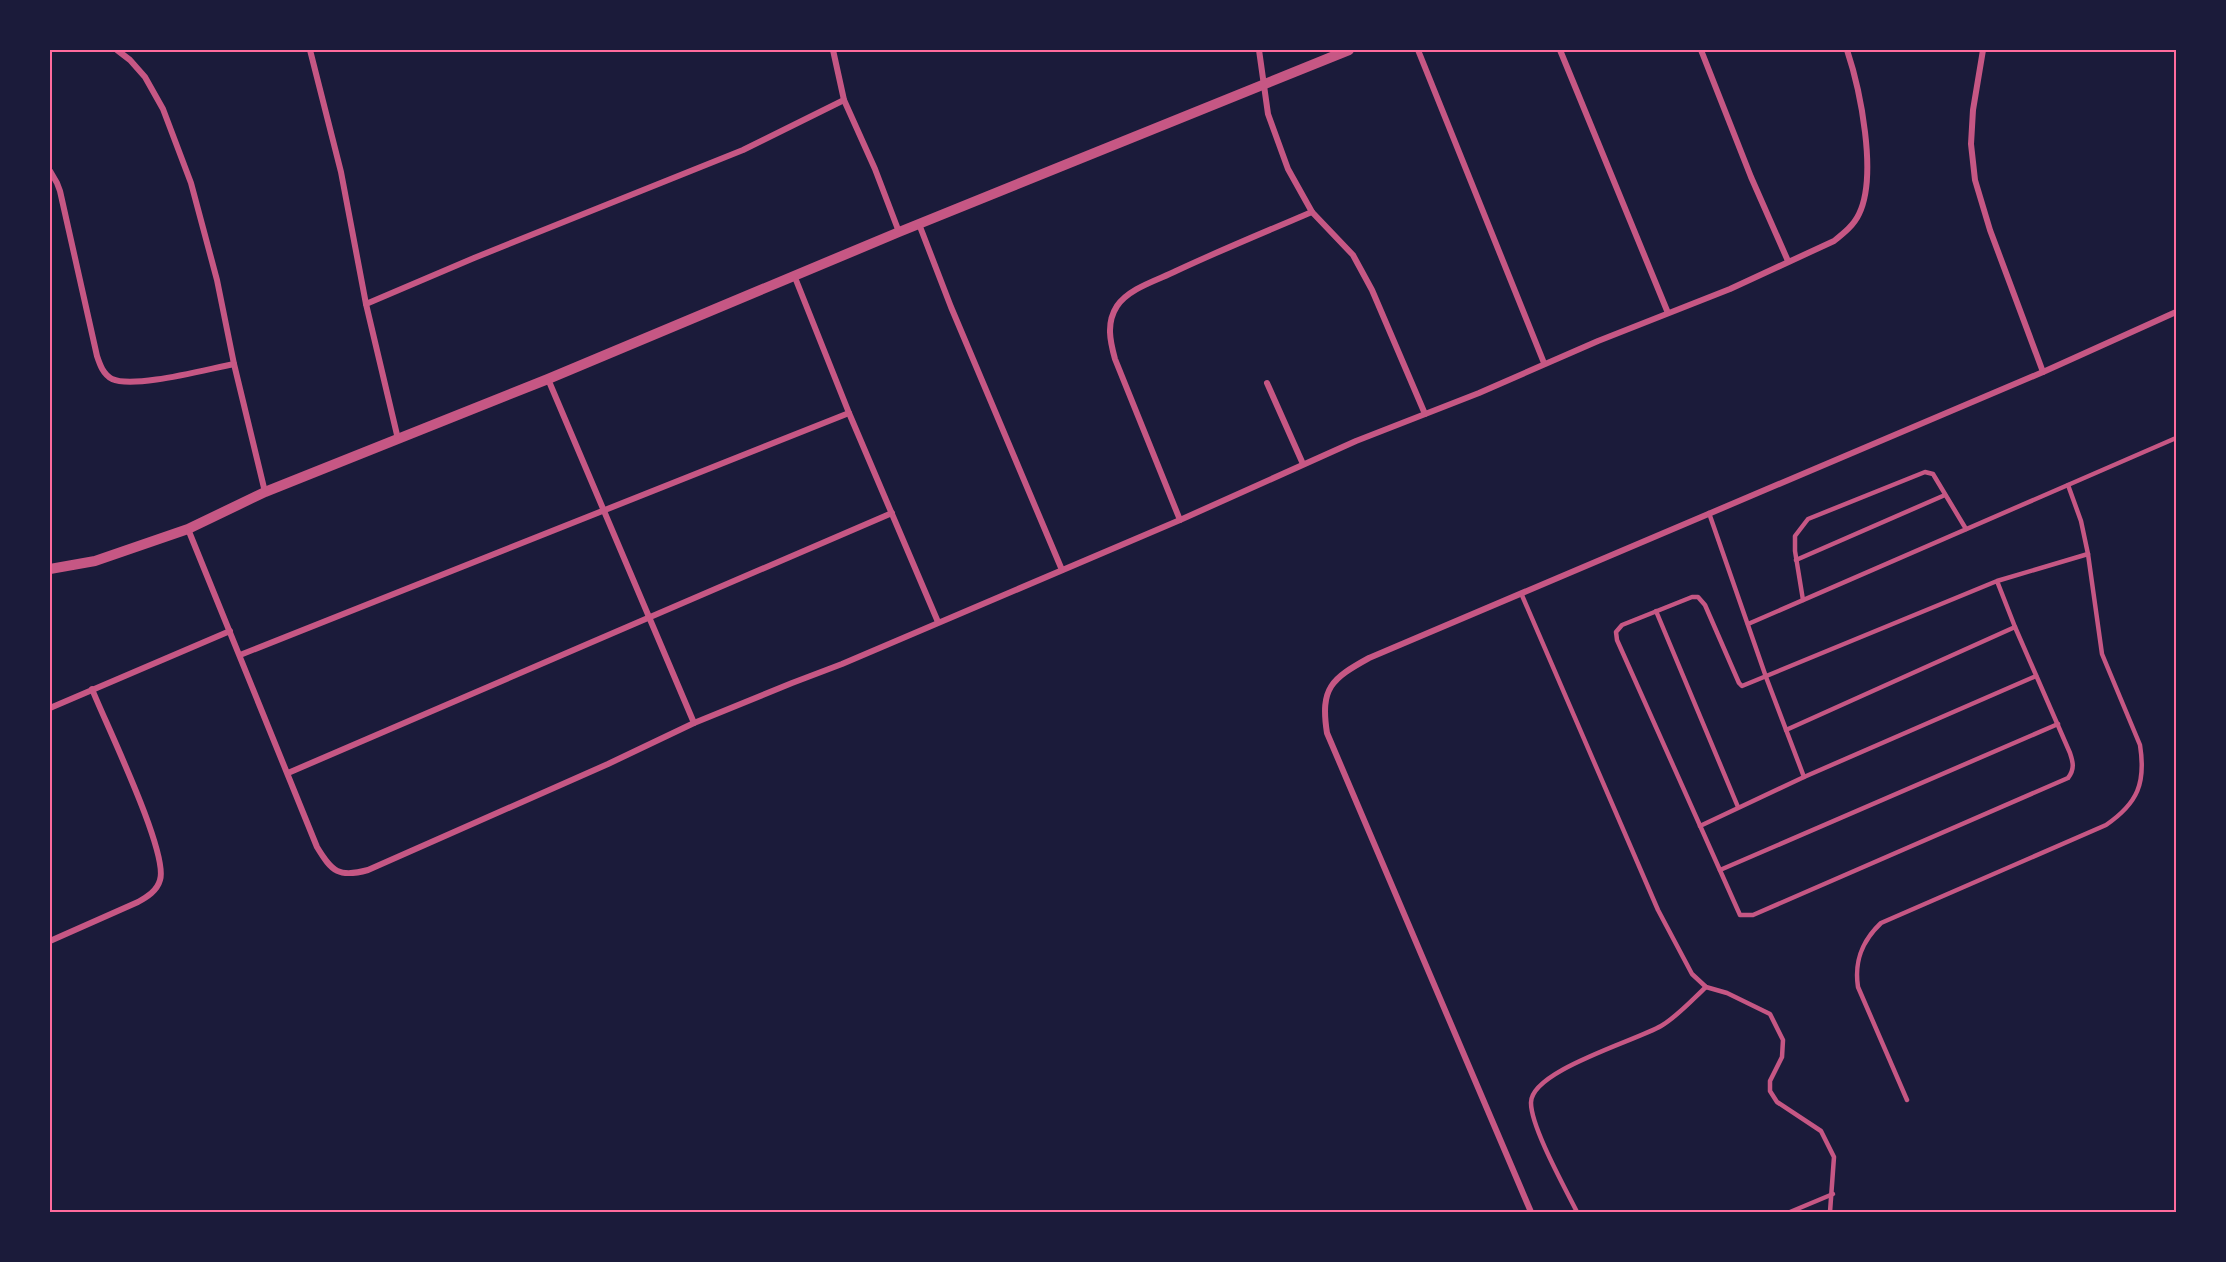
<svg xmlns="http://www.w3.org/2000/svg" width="2226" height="1262" viewBox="0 0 2226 1262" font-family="'Nunito Sans',sans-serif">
<rect width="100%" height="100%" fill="#1b1b3a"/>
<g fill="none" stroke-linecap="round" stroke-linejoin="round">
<g stroke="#c65784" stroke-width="4.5">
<path d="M1709 513 1766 677 1804 777"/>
<path d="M1796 560 1945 495"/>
<path d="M1997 581 2015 627 2070 753C2073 762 2075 769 2068 778L1753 915H1740L1617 640 1616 632 1622 625 1692 597H1698L1705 605 1739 683 1742 686 1997 581 2088 554"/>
<path d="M1521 593 1658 910 1692 974 1706 987 1727 993 1770 1014 1783 1040 1782 1057 1770 1081V1091L1777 1102 1821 1131 1834 1157 1830 1212"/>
<path d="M1803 600 1795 551V536L1808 519 1925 472 1933 474 1966 529"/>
<path d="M1656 611 1738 807"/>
<path d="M1748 624 2176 438"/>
<path d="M1786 730 2015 627"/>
<path d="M1700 826 1804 777 2036 676"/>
<path d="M1720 870 2058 724"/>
<path d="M1907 1100 1858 987C1854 961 1862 941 1881 923L2106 825C2138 803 2146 783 2140 745L2102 654 2088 554 2081 521 2068 485"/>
<path d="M1577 1212C1565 1188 1531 1127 1531 1103 1530 1071 1635 1041 1661 1026 1678 1016 1692 1000 1706 987"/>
<path d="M1790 1212 1833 1194"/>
</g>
<g stroke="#c65784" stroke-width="6">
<path d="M117 50 130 60 145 77 163 109 191 183 217 280 234 364 265 492"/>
<path d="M310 50 341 172 366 304 398 439"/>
<path d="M833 50 844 100 875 169 899 232"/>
<path d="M1259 50 1268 114 1288 169 1312 212 1353 255 1372 290 1425 414"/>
<path d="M1418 50 1544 363"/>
<path d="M1560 50 1668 313"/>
<path d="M1701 50 1751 177 1788 261"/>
<path d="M1983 50 1973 110 1971 144 1975 180 1990 230 2043 372"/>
<path d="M50 171 57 183 60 191 97 356C100 365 103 374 112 379 134 389 207 369 234 364"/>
<path d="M919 224 951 307 1062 570"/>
<path d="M794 275 849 413 938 622"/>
<path d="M366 304 474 258 743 150 844 100"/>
<path d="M548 379 694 723"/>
<path d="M1267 383 1303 464"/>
<path d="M1180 520 1115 359C1110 341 1106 323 1117 306 1129 288 1158 280 1176 271 1221 250 1267 231 1312 212"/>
<path d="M188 529 317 847C332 872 339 878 368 870L608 764 694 723 792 683 842 664 1180 520 1356 441 1479 393 1598 341 1730 289 1834 241C1844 233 1854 225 1859 214 1878 175 1860 89 1847 50"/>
<path d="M240 655 849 413"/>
<path d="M50 708 230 631"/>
<path d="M288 773 892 513"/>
<path d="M50 941 138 902C147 897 157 891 160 880 169 853 105 722 92 689"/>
<path d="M1531 1212 1327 733C1320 688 1331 679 1369 658L2043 372 2176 312"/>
</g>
<path stroke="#c65784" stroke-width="10" d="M50 569 95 561 188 529 265 492 548 379 899 232 1349 50"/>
</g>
<rect width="2226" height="1262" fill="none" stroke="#1b1b3a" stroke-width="102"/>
<rect x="51" y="51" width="2124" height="1160" fill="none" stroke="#ff6b9d" stroke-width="2"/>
</svg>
